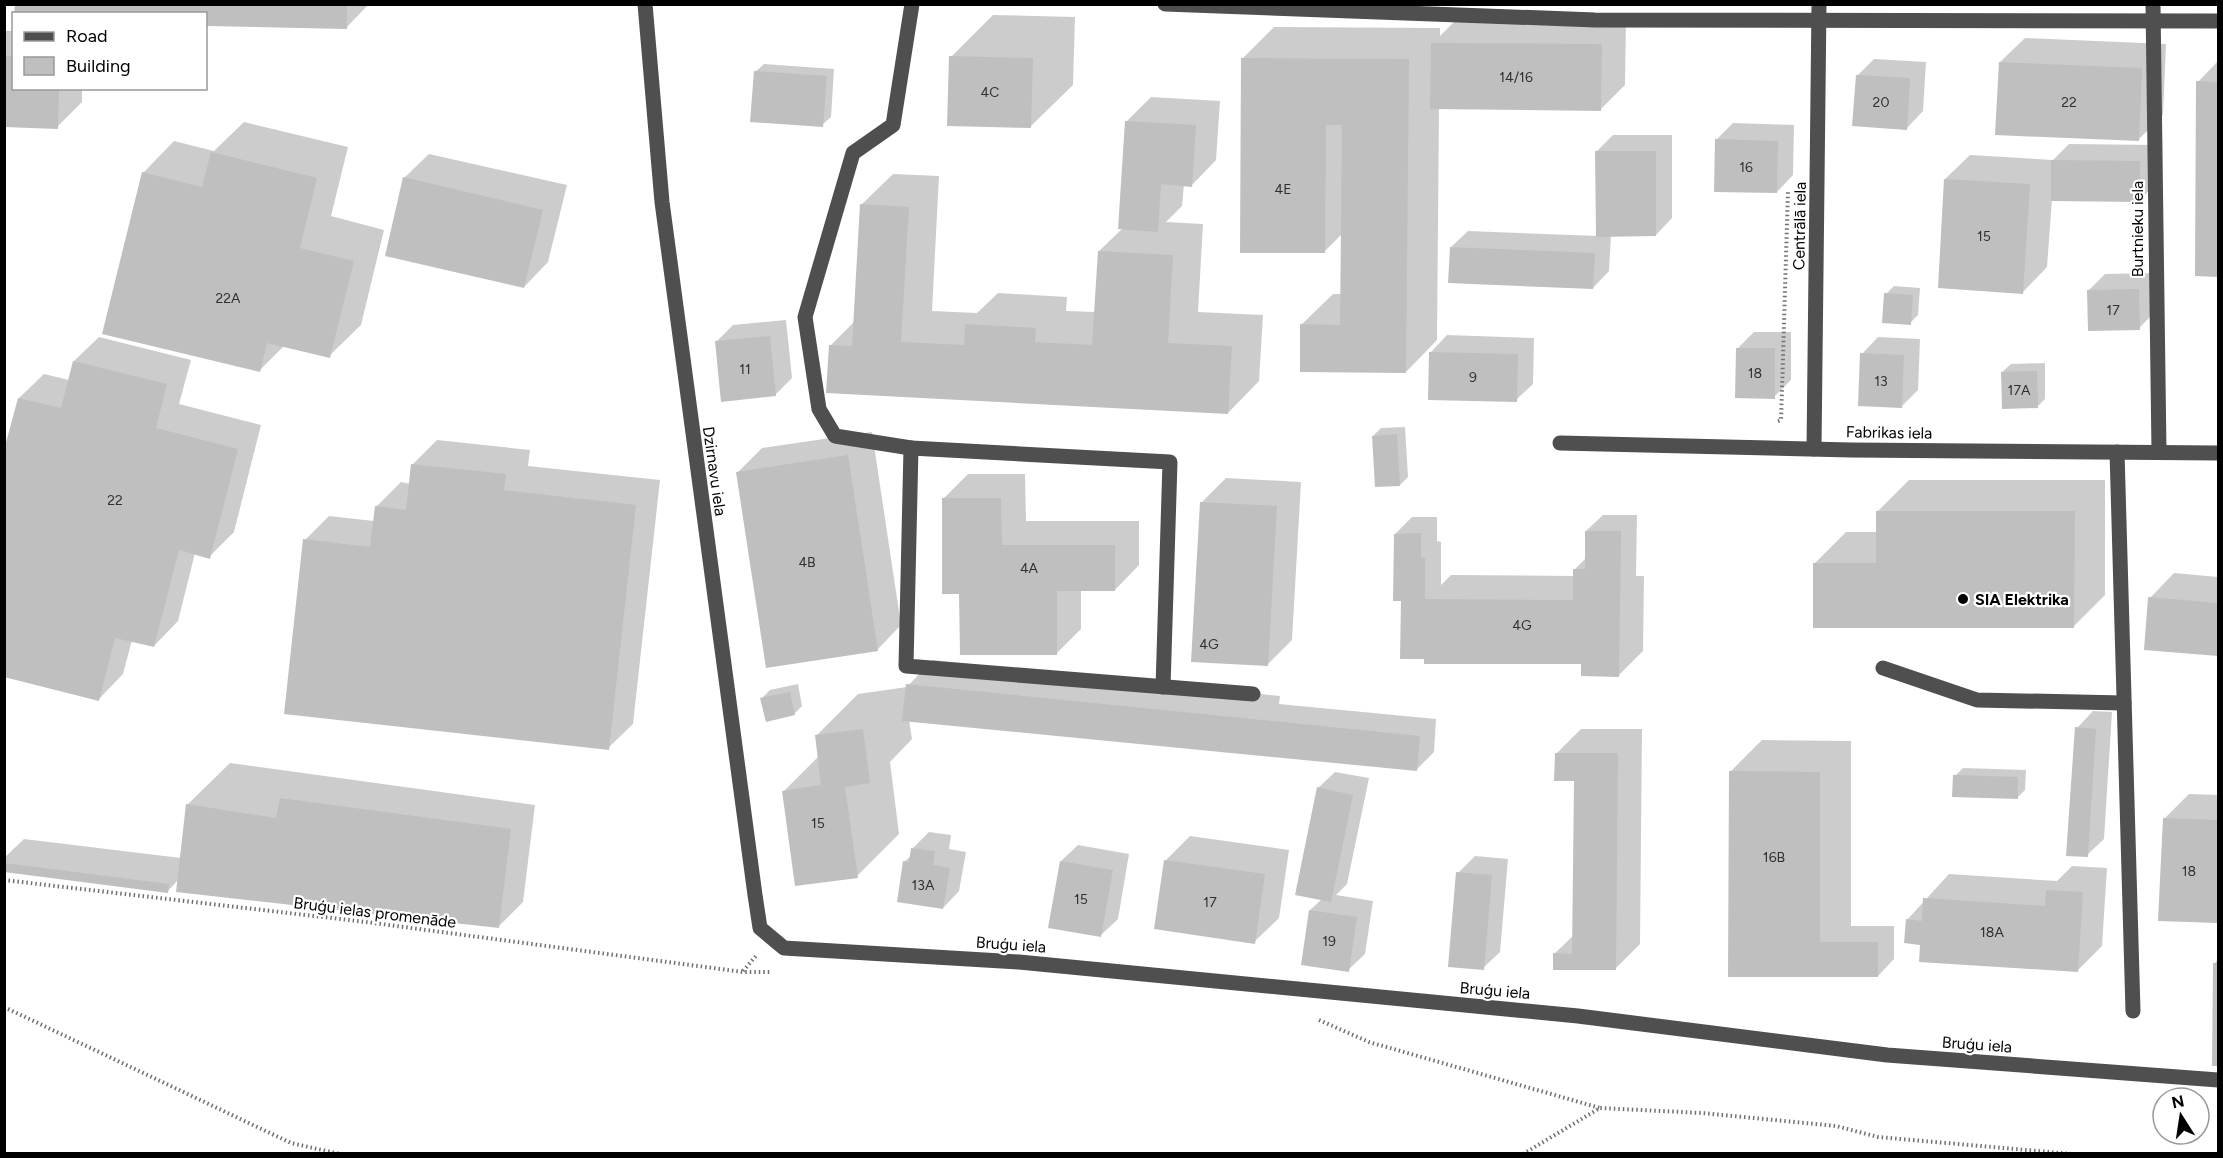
<svg xmlns="http://www.w3.org/2000/svg" width="2223" height="1158" viewBox="0 0 2223 1158" font-family="Figtree,sans-serif">
  <rect width="100%" height="100%" fill="#fff"/>
  <g fill="#0003">
    <polygon points="16,4 369,4 346,28 206,25 206,14"/>
    <polygon points="993,15 1075,17 1073,85 1030,127 951,57"/>
    <polygon points="1457,19 1626,20 1625,85 1601,109 1439,108 1437,340 1406,372 1301,325 1333,294 1342,294 1342,234 1324,252 1243,58 1274,27 1440,28 1440,36"/>
    <polygon points="4,31 14,31 14,88 82,88 82,102 57,127 4,125"/>
    <polygon points="2025,38 2166,44 2163,115 2138,140 2000,62"/>
    <polygon points="1874,59 1926,62 1923,111 1907,128 1857,76"/>
    <polygon points="2218,61 2218,275 2197,274 2198,82"/>
    <polygon points="764,64 834,69 831,117 822,125 755,72"/>
    <polygon points="1151,97 1220,101 1216,160 1192,185 1184,184 1182,206 1166,222 1203,224 1198,312 1263,315 1259,381 1228,413 830,346 855,321 861,205 893,174 939,176 932,311 977,313 998,293 1067,297 1066,311 1096,312 1099,251 1123,228 1127,121"/>
    <polygon points="244,122 348,147 331,216 384,230 361,325 329,356 284,346 259,371 143,173 174,141 214,151"/>
    <polygon points="1733,123 1794,125 1793,175 1777,192 1716,140"/>
    <polygon points="1613,135 1672,135 1672,218 1656,235 1611,235 1609,271 1593,288 1451,247 1468,231 1598,236 1596,152"/>
    <polygon points="2069,144 2156,145 2156,184 2139,200 2052,199 2047,267 2023,292 1945,179 1970,155 2053,160"/>
    <polygon points="429,154 567,185 548,262 524,287 404,178"/>
    <polygon points="2155,273 2156,311 2139,328 2088,291 2105,274"/>
    <polygon points="1894,286 1920,288 1918,315 1910,323 1886,294"/>
    <polygon points="786,320 792,378 775,395 716,342 733,325"/>
    <polygon points="1754,332 1791,332 1791,380 1774,397 1737,349"/>
    <polygon points="1447,335 1534,338 1533,384 1516,400 1431,352"/>
    <polygon points="99,337 191,360 179,404 261,425 234,532 209,557 195,553 178,621 154,646 132,640 123,674 99,699 19,398 44,374 69,380 74,361"/>
    <polygon points="1878,337 1920,339 1918,390 1901,407 1862,354"/>
    <polygon points="2045,363 2045,399 2037,407 2002,372 2011,364"/>
    <polygon points="1405,427 1408,477 1400,485 1373,436 1381,428"/>
    <polygon points="872,432 901,625 877,650 737,473 762,448"/>
    <polygon points="437,440 530,450 528,466 660,480 633,724 608,748 305,540 329,516 374,521 376,507 401,482 411,484 413,464"/>
    <polygon points="968,474 1025,474 1026,521 1139,521 1139,565 1115,590 1081,590 1081,629 1057,653 961,593 943,499"/>
    <polygon points="1226,478 1301,482 1292,640 1268,664 1201,503"/>
    <polygon points="1909,480 2105,480 2105,595 2073,627 1814,564 1846,532 1877,532 1877,512"/>
    <polygon points="1603,515 1637,515 1636,576 1644,576 1643,651 1619,675 1402,599 1395,534 1412,517 1437,517 1437,541 1441,542 1441,585 1451,575 1574,576 1575,569 1586,558 1586,531"/>
    <polygon points="2174,573 2218,577 2218,654 2145,648 2150,598"/>
    <polygon points="932,660 1280,696 1279,704 1436,719 1434,752 1417,769 909,720 912,739 890,762 899,834 857,876 784,791 819,756 816,736 858,694 907,687"/>
    <polygon points="798,684 802,706 794,714 762,698 770,690"/>
    <polygon points="2093,711 2112,712 2104,839 2087,855 2077,728"/>
    <polygon points="1581,729 1642,729 1640,944 1615,969 1554,954 1574,935 1575,780 1556,754"/>
    <polygon points="1762,740 1851,741 1851,926 1894,926 1894,959 1878,976 1820,976 1730,772"/>
    <polygon points="230,763 535,805 523,902 499,926 178,880 167,892 4,871 4,858 24,839 181,858 187,805"/>
    <polygon points="1963,768 2026,770 2025,790 2017,798 1955,776"/>
    <polygon points="1335,772 1369,778 1347,884 1336,895 1373,901 1365,954 1348,970 1310,910 1322,899 1318,788"/>
    <polygon points="2189,794 2218,795 2218,922 2160,919 2164,819"/>
    <polygon points="929,832 951,835 949,849 966,852 959,891 943,908 904,862 912,855 913,848"/>
    <polygon points="1190,836 1289,850 1279,918 1254,942 1166,860"/>
    <polygon points="1078,845 1129,854 1118,919 1101,935 1061,861"/>
    <polygon points="1475,856 1508,859 1500,952 1483,968 1458,873"/>
    <polygon points="2072,866 2107,868 2102,946 2077,971 1922,943 1907,920 1949,874 2057,881"/>
    <polygon points="2218,959 2218,1065 2214,1065 2215,963"/>
  </g>
  <g fill="#bfbfbf">
    <polygon points="15,4 347,4 347,29 206,26 206,14 14,14"/>
    <polygon points="1431,43 1602,44 1601,111 1430,109"/>
    <polygon points="4,56 14,56 14,88 59,88 58,129 4,127"/>
    <polygon points="949,56 1033,58 1031,128 947,126"/>
    <polygon points="1241,58 1409,59 1406,373 1300,372 1300,324 1340,325 1342,125 1326,125 1325,253 1240,253"/>
    <polygon points="1999,62 2142,68 2139,141 1995,135"/>
    <polygon points="754,71 827,76 823,127 750,122"/>
    <polygon points="1856,75 1910,78 1907,130 1852,126"/>
    <polygon points="2196,81 2218,82 2218,277 2195,276"/>
    <polygon points="1125,121 1196,125 1192,187 1161,184 1158,232 1118,229"/>
    <polygon points="1715,139 1778,141 1777,193 1714,192"/>
    <polygon points="1595,151 1656,151 1656,236 1596,237"/>
    <polygon points="211,152 317,178 300,248 354,261 330,358 267,343 260,372 102,334 142,172 202,187"/>
    <polygon points="2051,160 2140,161 2140,202 2051,201"/>
    <polygon points="403,177 543,210 524,288 385,256"/>
    <polygon points="1944,179 2030,184 2023,294 1938,288"/>
    <polygon points="860,204 909,207 901,342 964,345 965,324 1036,328 1035,342 1092,345 1098,251 1173,255 1168,343 1232,346 1228,414 826,393 829,345 852,346"/>
    <polygon points="1450,247 1595,253 1593,289 1448,283"/>
    <polygon points="2139,289 2140,330 2088,331 2087,290"/>
    <polygon points="1884,293 1913,295 1911,325 1882,323"/>
    <polygon points="770,336 776,396 721,402 715,341"/>
    <polygon points="1736,348 1775,348 1775,399 1735,398"/>
    <polygon points="1429,352 1518,354 1517,402 1428,400"/>
    <polygon points="1860,353 1904,355 1902,408 1858,406"/>
    <polygon points="73,361 167,384 156,428 238,449 210,559 179,550 154,647 115,638 99,701 4,677 4,450 18,398 61,408"/>
    <polygon points="2037,371 2038,408 2002,409 2001,372"/>
    <polygon points="1397,434 1400,486 1375,487 1372,436"/>
    <polygon points="848,455 878,651 766,668 736,472"/>
    <polygon points="411,464 506,474 504,490 636,505 609,750 284,714 303,539 370,547 375,506 406,510"/>
    <polygon points="942,498 1001,498 1002,545 1115,545 1115,591 1057,591 1057,655 960,655 959,594 942,594"/>
    <polygon points="1200,502 1277,506 1268,666 1191,662"/>
    <polygon points="1876,511 2075,511 2074,628 1813,628 1813,563 1876,563"/>
    <polygon points="1585,531 1621,531 1619,677 1581,676 1581,664 1424,664 1424,659 1400,659 1401,601 1393,601 1394,534 1421,533 1421,558 1425,558 1425,599 1573,600 1573,569 1585,569"/>
    <polygon points="2148,597 2218,603 2218,656 2144,650"/>
    <polygon points="906,684 1420,736 1417,771 902,721"/>
    <polygon points="790,692 795,715 766,722 760,698"/>
    <polygon points="2075,727 2096,729 2088,857 2066,856"/>
    <polygon points="863,729 870,783 845,787 858,878 795,886 782,791 821,785 815,735"/>
    <polygon points="1555,753 1618,753 1616,970 1553,970 1553,953 1572,954 1574,781 1554,781"/>
    <polygon points="1729,771 1820,772 1820,942 1878,942 1878,977 1728,977"/>
    <polygon points="1953,775 2018,777 2018,799 1952,797"/>
    <polygon points="1317,787 1353,795 1331,902 1295,895"/>
    <polygon points="280,798 511,829 499,928 176,892 186,804 276,818"/>
    <polygon points="2163,818 2218,820 2218,923 2158,921"/>
    <polygon points="911,848 935,851 933,865 950,868 943,909 897,902 903,861 909,862"/>
    <polygon points="1164,860 1265,874 1255,944 1154,929"/>
    <polygon points="1060,861 1113,870 1101,937 1048,928"/>
    <polygon points="4,863 169,884 168,893 4,872"/>
    <polygon points="1456,872 1492,875 1484,970 1448,967"/>
    <polygon points="2046,890 2083,892 2078,972 1919,962 1920,945 1904,943 1906,919 1922,921 1923,898 2045,906"/>
    <polygon points="1309,910 1357,917 1349,972 1301,965"/>
    <polygon points="2213,963 2218,963 2218,1066 2212,1066"/>
  </g>
  <g fill="none" stroke-linecap="round" stroke-linejoin="round">
    <g stroke="#717171" stroke-width="4" stroke-dasharray="1.5 3" stroke-linecap="butt">
      <polyline points="1778,421 1781,420 1782,390 1788,190"/>
      <polyline points="4,880 366,922 743,972 772,972"/>
      <polyline points="743,971 756,956"/>
      <polyline points="4,1007 291,1143 340,1154"/>
      <polyline points="1319,1020 1369,1042 1600,1108"/>
      <polyline points="1523,1154 1600,1108 1702,1113 1836,1126 1878,1137 2072,1154"/>
    </g>
    <g stroke="#4f4f4f" stroke-width="15">
      <polyline points="645,4 662,202 755,895 760,928 784,948 1019,962 1578,1016 1887,1055 2218,1080"/>
      <polyline points="912,4 893,125 853,153 805,317 819,409 835,436 911,448 906,666 1253,694"/>
      <polyline points="1165,4 1595,20 2218,21"/>
      <polyline points="2153,4 2159,452"/>
      <polyline points="1560,443 1851,450 2218,453"/>
      <polyline points="911,448 1170,462 1163,687"/>
      <polyline points="1814,449 1819,4"/>
      <polyline points="2117,452 2133,1011"/>
      <polyline points="1883,668 1977,700 2124,703"/>
    </g>
  </g>
  <circle fill="#000" stroke="#fff" stroke-width="2" cx="1963" cy="599" r="6"/>
  <g text-anchor="middle" stroke-width="4.5" stroke-linejoin="round" paint-order="stroke">
    <g font-size="14" fill="#303030">
      <text x="1516" y="82">14/16</text>
      <text x="990" y="97">4C</text>
      <text x="1881" y="107">20</text>
      <text x="2069" y="107">22</text>
      <text x="1746" y="172">16</text>
      <text x="1283" y="194">4E</text>
      <text x="1984" y="241">15</text>
      <text x="228" y="303">22A</text>
      <text x="2113" y="315">17</text>
      <text x="745" y="374">11</text>
      <text x="1755" y="378">18</text>
      <text x="1473" y="382">9</text>
      <text x="1881" y="386">13</text>
      <text x="2019" y="395">17A</text>
      <text x="115" y="505">22</text>
      <text x="807" y="567">4B</text>
      <text x="1029" y="573">4A</text>
      <text x="1522" y="630">4G</text>
      <text x="1209" y="649">4G</text>
      <text x="818" y="828">15</text>
      <text x="1774" y="862">16B</text>
      <text x="2189" y="876">18</text>
      <text x="923" y="890">13A</text>
      <text x="1081" y="904">15</text>
      <text x="1210" y="907">17</text>
      <text x="1992" y="937">18A</text>
      <text x="1329" y="946">19</text>
    </g>
    <g font-size="16" fill="#000" stroke="#fff">
      <text transform="translate(1799 226) rotate(-89)" y="6">Centrālā iela</text>
      <text transform="translate(2137 229) rotate(-90)" y="6">Burtnieku iela</text>
      <text transform="translate(1889 432) rotate(1)" y="6">Fabrikas iela</text>
      <text transform="translate(715 471) rotate(82)" y="6">Dzirnavu iela</text>
      <text transform="translate(375 912) rotate(7)" y="6">Bruģu ielas promenāde</text>
      <text transform="translate(1011 944) rotate(4)" y="6">Bruģu iela</text>
      <text transform="translate(1495 990) rotate(5)" y="6">Bruģu iela</text>
      <text transform="translate(1977 1044) rotate(4)" y="6">Bruģu iela</text>
    </g>
    <g font-size="16" font-weight="bold" fill="#000" stroke="#fff" text-anchor="start">
      <text x="1975" y="605">SIA Elektrika</text>
    </g>
  </g>
  <rect width="2223" height="1158" fill="none" stroke="#000000" stroke-width="12"/>
  <rect x="12" y="12" width="195" height="78" fill="#ffffff" stroke="#999999" stroke-width="1.5"/>
  <rect x="24" y="32" width="30" height="9" fill="#4f4f4f" stroke="#999999" stroke-width="1.5"/>
  <text x="66" y="42" font-size="18" fill="#000000">Road</text>
  <rect x="24" y="57" width="30" height="18" fill="#bfbfbf" stroke="#999999" stroke-width="1.5"/>
  <text x="66" y="72" font-size="18" fill="#000000">Building</text>
  <g transform="translate(2181 1116) rotate(348)"><circle r="28" fill="#ffffff" stroke="#999999" stroke-width="1.5"/>
  <path d="M0-4.5L10 22L0 15L-10 22Z" fill="#000000"/>
  <text y="-9" font-size="16" font-weight="bold" text-anchor="middle" fill="#000000">N</text>
  </g>
</svg>
